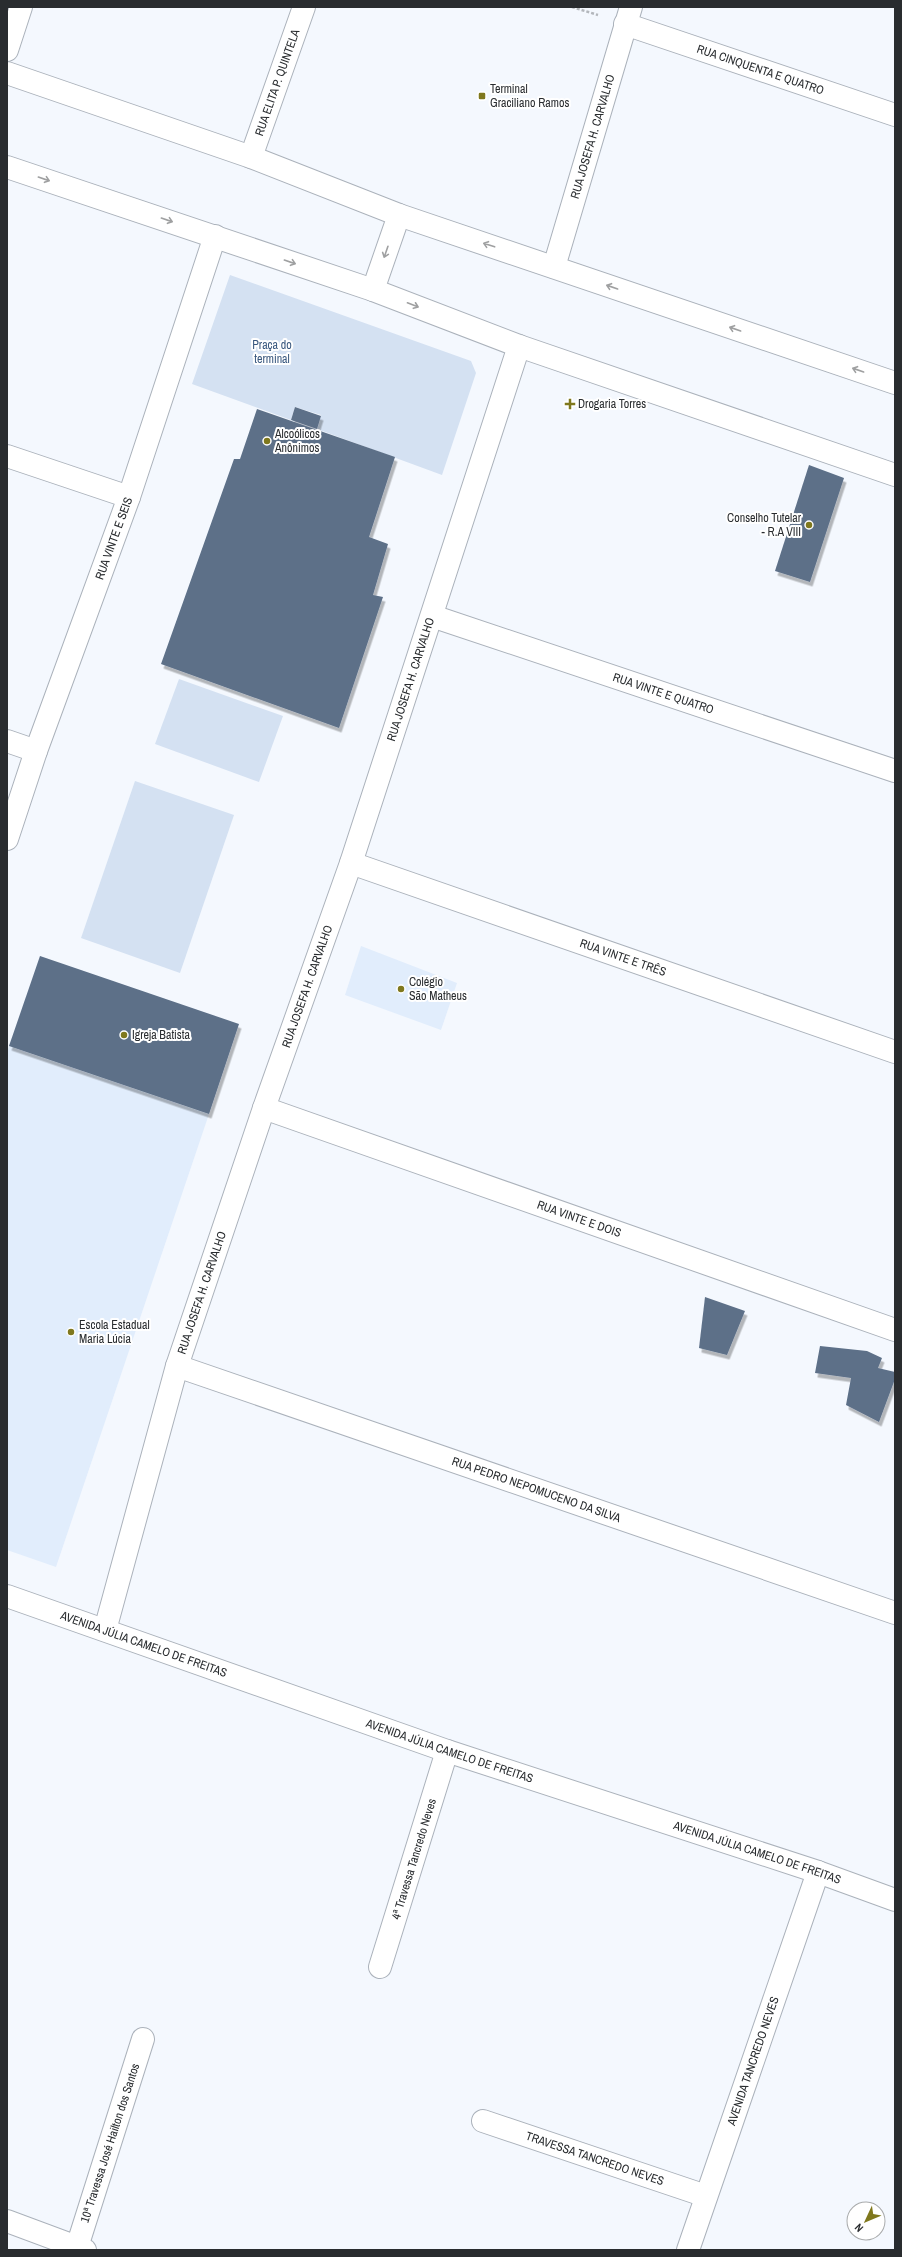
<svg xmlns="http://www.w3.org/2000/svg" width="902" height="2257" viewBox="0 0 902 2257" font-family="'Archivo Narrow',sans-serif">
  <defs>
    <filter id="shadow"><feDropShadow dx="2.5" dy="4.5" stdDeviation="0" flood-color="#0004"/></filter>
  </defs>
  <rect width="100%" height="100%" fill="#f4f8fe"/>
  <g fill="#e1edfc">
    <polygon points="361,946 457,983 441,1030 345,995"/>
    <polygon points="9,1046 209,1114 56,1567 7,1550 7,1052"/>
  </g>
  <g fill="#d4e1f2">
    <polygon points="230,275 471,361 476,373 442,475 317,429 321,415 295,407 291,420 192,384"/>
    <polygon points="179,679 283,716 259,782 155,744"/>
    <polygon points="135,781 234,815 180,973 81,938"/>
  </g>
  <g fill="#5d7088" filter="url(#shadow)">
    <polygon points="295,407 321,416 317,429 291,420"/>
    <polygon points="257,409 395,457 369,537 388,544 373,595 383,597 339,728 161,664 234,459 240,459"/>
    <polygon points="809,465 844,478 810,582 775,571"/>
    <polygon points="40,956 239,1024 209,1114 9,1046"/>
    <polygon points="705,1297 745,1311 727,1355 699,1348"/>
    <polygon points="820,1346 867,1351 882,1358 878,1368 895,1372 895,1379 879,1422 846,1405 851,1378 815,1373"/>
  </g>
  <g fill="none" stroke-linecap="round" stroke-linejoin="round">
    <g stroke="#abb2bb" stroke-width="24">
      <g id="minor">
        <path id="s1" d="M625,24L895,115"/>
        <polyline points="7,50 21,7"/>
        <path id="s2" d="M251,157L304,7"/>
        <path id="s3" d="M554,267L631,7"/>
        <polyline points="7,456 129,497"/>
        <path id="s4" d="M432,616L895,771"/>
        <polyline points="7,741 36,751"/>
        <path id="s5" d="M7,839L36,751L129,497L215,236"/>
        <path id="s6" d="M351,863L895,1052"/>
        <path id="s7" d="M264,1108L895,1330"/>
        <path id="s8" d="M177,1366L895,1613"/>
        <path id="s9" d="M105,1630L177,1366L264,1108L351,863L519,346"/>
        <polyline points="380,1967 447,1751"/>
        <path id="s10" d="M483,2121L706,2196"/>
        <polyline points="7,2221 85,2250"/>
        <polyline points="77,2247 143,2039"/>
        <path id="s11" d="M688,2250L818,1872"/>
      </g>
    </g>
    <g stroke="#abb2bb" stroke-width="24">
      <g id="tertiary">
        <polyline points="7,73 251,157 399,215 895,383"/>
        <polyline points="7,167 373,290 519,346 895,475"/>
        <polyline points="373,290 399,215"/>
        <path id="s12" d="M7,1596L447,1751L818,1872L895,1900"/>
      </g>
    </g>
    <polyline stroke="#b3b7bc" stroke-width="2.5" stroke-dasharray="3 2" stroke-linecap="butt" points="572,7 598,15"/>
    <use href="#minor" stroke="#fff" stroke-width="22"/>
    <use href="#tertiary" stroke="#fff" stroke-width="22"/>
  </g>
  <defs><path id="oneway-shaft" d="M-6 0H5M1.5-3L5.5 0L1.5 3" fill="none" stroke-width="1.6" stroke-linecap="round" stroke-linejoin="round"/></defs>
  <g stroke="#9fa0a1">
    <use href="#oneway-shaft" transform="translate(44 179) rotate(19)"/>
    <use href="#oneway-shaft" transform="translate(167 220) rotate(19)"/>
    <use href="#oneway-shaft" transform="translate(489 245) rotate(-162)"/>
    <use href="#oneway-shaft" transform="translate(386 252) rotate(109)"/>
    <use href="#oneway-shaft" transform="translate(290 262) rotate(19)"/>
    <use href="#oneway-shaft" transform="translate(612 287) rotate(-161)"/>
    <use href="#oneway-shaft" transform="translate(413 305) rotate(21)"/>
    <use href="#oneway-shaft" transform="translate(735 329) rotate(-161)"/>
    <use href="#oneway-shaft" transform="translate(858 370) rotate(-161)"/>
  </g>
  <g fill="#7f781d" stroke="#fff" stroke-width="1.5">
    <rect x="478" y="92" width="8" height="8" rx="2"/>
    <path d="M568 398h4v4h4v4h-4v4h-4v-4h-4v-4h4z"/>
    <circle cx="267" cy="441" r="4"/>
    <circle cx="809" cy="525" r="4"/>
    <circle cx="401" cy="989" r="4"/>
    <circle cx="124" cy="1035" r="4"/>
    <circle cx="71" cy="1332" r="4"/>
  </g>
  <g text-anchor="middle" stroke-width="4" stroke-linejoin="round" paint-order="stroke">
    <g font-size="12" fill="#292c2f" stroke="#fff">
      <text dy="4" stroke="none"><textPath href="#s1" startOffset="143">RUA CINQUENTA E QUATRO</textPath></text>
      <text dy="4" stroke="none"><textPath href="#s2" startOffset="79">RUA ELITA P. QUINTELA</textPath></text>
      <text dy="4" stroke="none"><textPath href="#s3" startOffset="136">RUA JOSEFA H. CARVALHO</textPath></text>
      <text dy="4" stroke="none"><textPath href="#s5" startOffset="319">RUA VINTE E SEIS</textPath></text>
      <text dy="4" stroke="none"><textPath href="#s9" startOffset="999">RUA JOSEFA H. CARVALHO</textPath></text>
      <text dy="4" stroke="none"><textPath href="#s4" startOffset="244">RUA VINTE E QUATRO</textPath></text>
      <text dy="4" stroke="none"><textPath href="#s6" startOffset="288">RUA VINTE E TRÊS</textPath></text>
      <text dy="4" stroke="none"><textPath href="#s9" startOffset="675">RUA JOSEFA H. CARVALHO</textPath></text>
      <text dy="4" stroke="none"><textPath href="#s7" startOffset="334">RUA VINTE E DOIS</textPath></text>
      <text dy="4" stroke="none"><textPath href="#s9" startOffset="351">RUA JOSEFA H. CARVALHO</textPath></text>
      <text dy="4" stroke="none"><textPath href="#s8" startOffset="380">RUA PEDRO NEPOMUCENO DA SILVA</textPath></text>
      <text dy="4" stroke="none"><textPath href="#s12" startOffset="145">AVENIDA JÚLIA CAMELO DE FREITAS</textPath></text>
      <text dy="4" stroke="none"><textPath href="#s12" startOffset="469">AVENIDA JÚLIA CAMELO DE FREITAS</textPath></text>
      <text dy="4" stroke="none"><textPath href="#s12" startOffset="793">AVENIDA JÚLIA CAMELO DE FREITAS</textPath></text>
      <text transform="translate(414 1859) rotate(-73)" y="4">4ª Travessa Tancredo Neves</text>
      <text dy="4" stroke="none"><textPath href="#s11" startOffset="200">AVENIDA TANCREDO NEVES</textPath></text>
      <text transform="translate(110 2143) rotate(-72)" y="4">10ª Travessa José Hailton dos Santos</text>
      <text dy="4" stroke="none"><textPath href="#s10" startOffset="118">TRAVESSA TANCREDO NEVES</textPath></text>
    </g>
    <g font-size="12" fill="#292c2f" stroke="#fff" text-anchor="start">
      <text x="490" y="93">Terminal<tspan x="490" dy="14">Graciliano Ramos</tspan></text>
      <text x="578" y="408">Drogaria Torres</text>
      <text x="275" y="438">Alcoólicos<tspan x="275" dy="14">Anônimos</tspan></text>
      <text x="801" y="522" text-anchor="end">Conselho Tutelar<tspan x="801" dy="14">- R.A VIII</tspan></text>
      <text x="409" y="986">Colégio<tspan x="409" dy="14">São Matheus</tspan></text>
      <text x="132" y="1039">Igreja Batista</text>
      <text x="79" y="1329">Escola Estadual<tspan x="79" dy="14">Maria Lúcia</tspan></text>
    </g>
    <g font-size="12" fill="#38577e" stroke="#fff">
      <text x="272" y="349">Praça do<tspan x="272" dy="14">terminal</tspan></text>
    </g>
  </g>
  <rect width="902" height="2257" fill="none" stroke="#292c2f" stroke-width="16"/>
  <g transform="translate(866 2221) rotate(226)"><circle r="19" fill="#ffffff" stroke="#a9abac"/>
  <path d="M0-3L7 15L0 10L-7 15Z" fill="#7f781d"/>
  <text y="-6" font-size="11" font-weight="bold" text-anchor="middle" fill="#292c2f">N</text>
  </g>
</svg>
